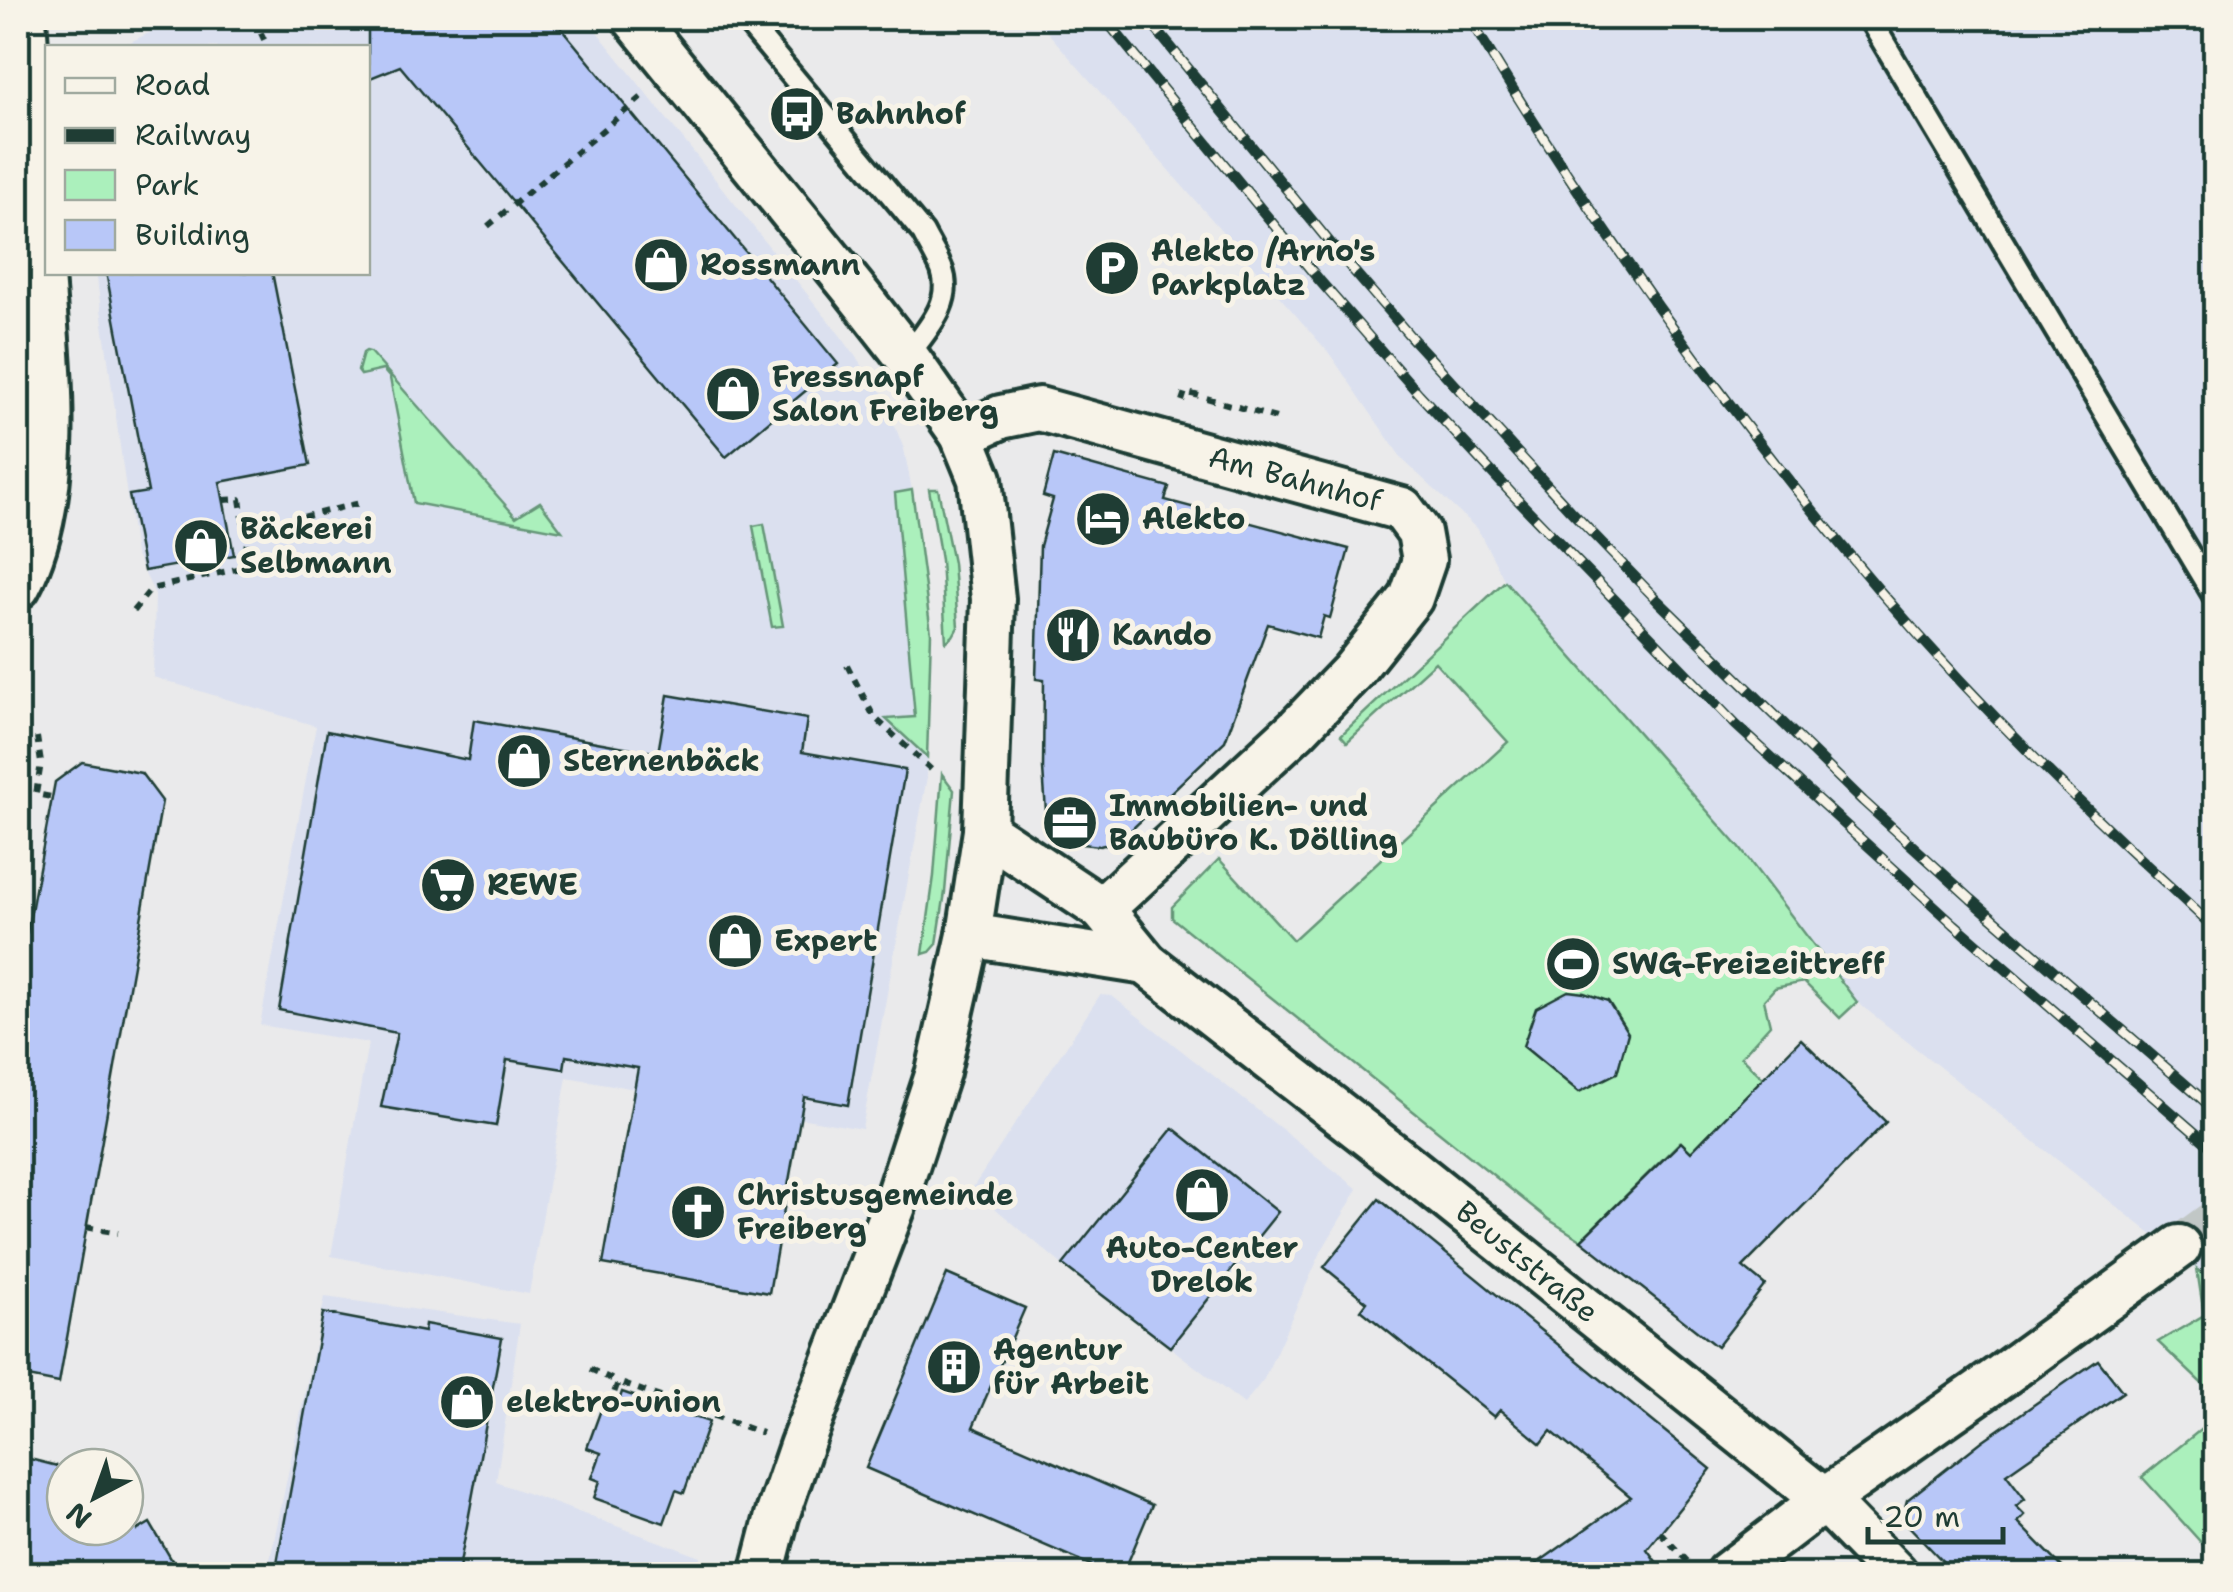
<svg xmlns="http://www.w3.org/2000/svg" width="2233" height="1592" viewBox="0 0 2233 1592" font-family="'Shantell Sans',sans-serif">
  <rect width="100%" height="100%" fill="#eaeaeb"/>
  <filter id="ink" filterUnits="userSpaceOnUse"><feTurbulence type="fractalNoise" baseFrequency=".01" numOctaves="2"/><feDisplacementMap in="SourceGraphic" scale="20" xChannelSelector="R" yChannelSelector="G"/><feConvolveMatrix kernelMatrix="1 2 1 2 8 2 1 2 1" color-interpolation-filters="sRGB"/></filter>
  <g filter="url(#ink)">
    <g fill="#dbe0ef">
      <polygon points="180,18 586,18 840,335 882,393 904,449 912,490 931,633 927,777 862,1129 567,1077 529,1294 331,1256 368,1043 260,1025 316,726 153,677 155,594 135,554 96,273 368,272 368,48 120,47"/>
      <polygon points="1035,18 2215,18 2215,1284 1857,1002 1739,847 1505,581 1478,530 1403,460 1329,353"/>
      <polygon points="1100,995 1112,996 1358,1189 1322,1250 1264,1379 1244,1404 1059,1262 972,1189"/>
      <polygon points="325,1297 520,1324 496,1482 701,1557 698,1574 267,1574"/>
    </g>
    <g fill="#abf0bc" stroke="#659678" stroke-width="2.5">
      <polygon points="366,351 370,352 516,517 540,502 562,531 414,503 390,378 383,370 361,375 358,371 363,353"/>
      <polygon points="929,489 938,489 953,563 958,627 953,636 946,642 941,560"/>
      <polygon points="912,490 931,633 927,757 886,719 915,717 895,493"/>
      <polygon points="764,524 783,626 772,627 753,526"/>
      <polygon points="1505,581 1739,847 1857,1002 1840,1018 1804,982 1775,988 1764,1000 1770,1025 1741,1057 1763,1078 1691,1152 1680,1142 1581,1240 1548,1219 1172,918 1172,907 1219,859 1293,940 1508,742 1435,662 1347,742 1341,735"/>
      <polygon points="942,774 954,790 945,892 937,944 930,952 923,954 934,876"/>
      <polygon points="2197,1269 2215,1284 2215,1396 2158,1342 2204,1315"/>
      <polygon points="2215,1418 2215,1558 2142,1477"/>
    </g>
    <g fill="#b8c7f8" stroke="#1f3d34" stroke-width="2.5">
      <polygon points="368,18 553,18 838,364 726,457 400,66 368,79"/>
      <polygon points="106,272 272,272 310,465 220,482 234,555 144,571 129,495 148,492"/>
      <polygon points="1054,455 1169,487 1165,500 1349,549 1330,618 1324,616 1318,638 1268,624 1225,741 1129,832 1112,843 1100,846 1082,844 1063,834 1052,824 1046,812 1043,769 1044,680 1036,679 1040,546 1053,499 1043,496"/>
      <polygon points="668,695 807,719 802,752 905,770 848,1105 804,1097 769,1293 603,1264 638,1068 566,1056 564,1069 507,1060 496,1126 381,1107 397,1033 279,1010 327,731 468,760 474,720 658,753"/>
      <polygon points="82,762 141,773 162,801 59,1383 18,1375 18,931 27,933 55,782"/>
      <polygon points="1568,991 1584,993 1608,1001 1628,1033 1617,1073 1579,1092 1523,1046 1536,1008"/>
      <polygon points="1801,1039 1886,1122 1743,1267 1765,1285 1717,1347 1581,1240 1681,1142 1691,1152"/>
      <polygon points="1173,1128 1278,1212 1170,1347 1063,1265"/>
      <polygon points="1379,1199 1711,1469 1647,1549 1665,1574 1522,1574 1631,1497 1551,1431 1541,1444 1500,1410 1494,1417 1361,1310 1367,1302 1324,1267"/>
      <polygon points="947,1274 1025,1308 973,1427 1152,1505 1123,1574 1111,1574 866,1468"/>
      <polygon points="323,1313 424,1332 425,1324 502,1338 458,1574 275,1574"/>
      <polygon points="2098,1360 2123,1392 2006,1474 2025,1499 2016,1506 2025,1515 2018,1522 2069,1574 1955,1574 1902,1519 1907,1500 1982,1441"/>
      <polygon points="622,1392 709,1422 684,1493 676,1490 664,1523 594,1498 600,1481 592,1478 601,1453 587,1448 603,1404 616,1410"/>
      <polygon points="18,1456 65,1468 65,1527 125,1527 125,1508 138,1530 150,1523 180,1574 18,1574"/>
    </g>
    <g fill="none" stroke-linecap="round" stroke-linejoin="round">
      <polyline stroke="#c1c7c6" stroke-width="42" stroke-dasharray="42 21" stroke-linecap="butt" points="2179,1247 2216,1220"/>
      <g stroke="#1f3d34" stroke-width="28">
        <g id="lane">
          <path d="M744,18L923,233C929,245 937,257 942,270C954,304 925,331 907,357"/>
          <polyline points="1869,18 2216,599"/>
        </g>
      </g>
      <g stroke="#1f3d34" stroke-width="50">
        <g id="street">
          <polyline points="634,18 853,288 907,357 962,435 980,479 993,599 985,831 969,935 938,1072 894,1206 801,1446 777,1516 762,1574"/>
          <polyline points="962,435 1001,417 1039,409 1402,509 1419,532 1424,560 1411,598 1352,672 1297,729 1102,909"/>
          <path d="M18,587C67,495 48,363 41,262C35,181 30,99 24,18"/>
          <polyline points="985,831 1102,909 1146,963 1411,1169 1824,1500 1896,1574"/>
          <polyline points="969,935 1146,963"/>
          <polyline points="1727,1574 1824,1500 2000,1377 2179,1247"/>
        </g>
      </g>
      <g stroke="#1f3d34" stroke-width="6" stroke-dasharray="8 8" stroke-linecap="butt">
        <polyline points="201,18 205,24 217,18"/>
        <polyline points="254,18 268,48"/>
        <polyline points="488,226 642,97"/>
        <polyline points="1182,401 1185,392 1283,420"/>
        <polyline points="224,500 240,499 245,531"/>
        <polyline points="133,611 151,589 249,566 245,531 364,502"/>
        <polyline points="847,665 874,717 935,773"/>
        <polyline points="37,737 41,763 36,794 51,797"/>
        <polyline points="86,1227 118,1233"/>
        <polyline points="590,1369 618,1382"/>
        <polyline points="609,1407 618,1382 762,1433"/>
        <polyline points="1660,1532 1688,1562"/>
      </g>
      <use href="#lane" stroke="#f7f3e8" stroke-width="20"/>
      <use href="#street" stroke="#f7f3e8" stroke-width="42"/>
      <g stroke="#1f3d34" stroke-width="11">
        <g id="rail">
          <polyline points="1104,18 1320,281 1419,394 1513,495 1736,725 1954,924 2216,1151"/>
          <polyline points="1147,18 1340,255 1410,336 1570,510 1658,601 1863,801 1971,899 2216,1111"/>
          <path d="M1469,18C1590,219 1726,411 1879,590C1950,672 2026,752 2105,826C2141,861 2179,894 2216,930"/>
        </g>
      </g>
      <use href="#rail" stroke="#f7f3e8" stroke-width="8" stroke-dasharray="22" stroke-linecap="butt"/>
    </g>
  </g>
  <defs>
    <g id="bus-disc" transform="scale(2.875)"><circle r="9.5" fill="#1f3d34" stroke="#f7f3e8"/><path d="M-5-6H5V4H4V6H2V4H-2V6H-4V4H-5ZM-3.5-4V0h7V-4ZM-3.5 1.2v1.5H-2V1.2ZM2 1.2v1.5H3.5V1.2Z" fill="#fff"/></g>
    <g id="shop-disc" transform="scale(2.875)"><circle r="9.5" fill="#1f3d34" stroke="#f7f3e8"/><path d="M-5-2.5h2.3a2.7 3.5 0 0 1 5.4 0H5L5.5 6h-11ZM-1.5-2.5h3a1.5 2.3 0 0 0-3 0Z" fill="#fff"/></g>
    <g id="parking-disc" transform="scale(2.875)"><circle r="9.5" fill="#1f3d34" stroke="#f7f3e8"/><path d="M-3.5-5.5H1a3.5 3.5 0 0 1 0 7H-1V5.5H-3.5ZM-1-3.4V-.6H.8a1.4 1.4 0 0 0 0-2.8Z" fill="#fff"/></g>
    <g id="hotel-disc" transform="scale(2.875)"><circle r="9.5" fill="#1f3d34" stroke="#f7f3e8"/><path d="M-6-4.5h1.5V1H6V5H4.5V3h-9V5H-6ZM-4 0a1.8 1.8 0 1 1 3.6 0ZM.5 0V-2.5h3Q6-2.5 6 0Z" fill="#fff"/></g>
    <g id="restaurant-disc" transform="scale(2.875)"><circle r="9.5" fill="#1f3d34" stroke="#f7f3e8"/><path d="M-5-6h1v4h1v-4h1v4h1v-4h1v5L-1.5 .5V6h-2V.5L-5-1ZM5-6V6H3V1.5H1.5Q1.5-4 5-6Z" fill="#fff"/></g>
    <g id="office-disc" transform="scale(2.875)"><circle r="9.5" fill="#1f3d34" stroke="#f7f3e8"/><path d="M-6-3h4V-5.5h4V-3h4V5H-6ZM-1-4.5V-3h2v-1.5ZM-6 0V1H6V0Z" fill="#fff"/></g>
    <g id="supermarket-disc" transform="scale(2.875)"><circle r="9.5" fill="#1f3d34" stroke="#f7f3e8"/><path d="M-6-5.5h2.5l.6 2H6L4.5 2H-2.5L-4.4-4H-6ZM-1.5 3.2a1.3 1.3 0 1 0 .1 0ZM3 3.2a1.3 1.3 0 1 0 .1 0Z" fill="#fff"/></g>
    <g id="stadium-disc" transform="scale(2.875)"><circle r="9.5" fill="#1f3d34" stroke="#f7f3e8"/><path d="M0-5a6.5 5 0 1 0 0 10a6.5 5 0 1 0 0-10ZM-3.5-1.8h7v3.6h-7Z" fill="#fff"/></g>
    <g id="church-disc" transform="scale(2.875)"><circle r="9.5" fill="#1f3d34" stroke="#f7f3e8"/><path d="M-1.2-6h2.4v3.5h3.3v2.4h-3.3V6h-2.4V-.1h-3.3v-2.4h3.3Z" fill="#fff"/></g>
    <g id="building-disc" transform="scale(2.875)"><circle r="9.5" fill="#1f3d34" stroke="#f7f3e8"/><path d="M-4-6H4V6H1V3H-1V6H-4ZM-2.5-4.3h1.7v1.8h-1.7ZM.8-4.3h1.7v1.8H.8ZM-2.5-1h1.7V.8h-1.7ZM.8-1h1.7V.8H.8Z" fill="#fff"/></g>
  </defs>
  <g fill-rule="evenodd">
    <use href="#bus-disc" x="797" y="114"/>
    <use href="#shop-disc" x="661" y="265"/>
    <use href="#parking-disc" x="1112" y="268"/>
    <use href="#shop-disc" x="733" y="394"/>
    <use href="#hotel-disc" x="1103" y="519"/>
    <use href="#shop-disc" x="201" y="546"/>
    <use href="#restaurant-disc" x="1073" y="635"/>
    <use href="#shop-disc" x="524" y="761"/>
    <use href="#office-disc" x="1070" y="823"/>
    <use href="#supermarket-disc" x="448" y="885"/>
    <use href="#shop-disc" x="735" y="941"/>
    <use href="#stadium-disc" x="1573" y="964"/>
    <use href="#shop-disc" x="1202" y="1195"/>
    <use href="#church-disc" x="698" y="1212"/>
    <use href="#building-disc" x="954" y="1367"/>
    <use href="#shop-disc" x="467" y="1402"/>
  </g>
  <g text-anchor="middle" stroke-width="10" stroke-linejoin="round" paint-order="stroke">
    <g font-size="30" font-weight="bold" fill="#1f3d34" stroke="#f7f3e8" text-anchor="start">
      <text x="836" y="124">Bahnhof</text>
      <text x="1151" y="261">Alekto /Arno's<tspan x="1151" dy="34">Parkplatz</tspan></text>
      <text x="700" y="275">Rossmann</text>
      <text x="772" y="387">Fressnapf<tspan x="772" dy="34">Salon Freiberg</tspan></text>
      <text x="1142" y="529">Alekto</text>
      <text x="240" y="539">Bäckerei<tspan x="240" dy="34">Selbmann</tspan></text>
      <text x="1112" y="645">Kando</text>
      <text x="563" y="771">Sternenbäck</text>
      <text x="1109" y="816">Immobilien- und<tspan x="1109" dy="34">Baubüro K. Dölling</tspan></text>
      <text x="487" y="895">REWE</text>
      <text x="774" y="951">Expert</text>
      <text x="1612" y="974">SWG-Freizeittreff</text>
      <text x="737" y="1205">Christusgemeinde<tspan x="737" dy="34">Freiberg</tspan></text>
      <text x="1202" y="1258" text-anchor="middle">Auto-Center<tspan x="1202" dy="34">Drelok</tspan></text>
      <text x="993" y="1360">Agentur<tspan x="993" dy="34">für Arbeit</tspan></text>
      <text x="506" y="1412">elektro-union</text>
    </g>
    <g font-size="30" fill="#1f3d34" stroke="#f7f3e8">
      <text transform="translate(1295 479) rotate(15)" y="10">Am Bahnhof</text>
      <text transform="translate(1527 1262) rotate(39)" y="10">Beuststraße</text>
    </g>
  </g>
  <rect width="2233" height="1592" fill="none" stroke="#f7f3e8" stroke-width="60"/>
  <rect x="30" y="30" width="2173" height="1532" fill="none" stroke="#1f3d34" stroke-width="4" filter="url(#ink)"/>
  <rect x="45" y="45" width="325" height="230" fill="#f7f3e8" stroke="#a1aaa0" stroke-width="2.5"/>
  <rect x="65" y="78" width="50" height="15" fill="#f7f3e8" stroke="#a1aaa0" stroke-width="2.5"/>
  <text x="135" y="95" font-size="30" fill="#1f3d34">Road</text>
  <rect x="65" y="128" width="50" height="15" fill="#1f3d34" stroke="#a1aaa0" stroke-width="2.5"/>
  <text x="135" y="145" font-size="30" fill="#1f3d34">Railway</text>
  <rect x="65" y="170" width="50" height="30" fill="#abf0bc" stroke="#a1aaa0" stroke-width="2.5"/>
  <text x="135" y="195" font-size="30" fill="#1f3d34">Park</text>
  <rect x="65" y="220" width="50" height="30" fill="#b8c7f8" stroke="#a1aaa0" stroke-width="2.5"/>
  <text x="135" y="245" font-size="30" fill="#1f3d34">Building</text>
  <g transform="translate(95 1497) rotate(221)"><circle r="48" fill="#f7f3e8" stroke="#a1aaa0" stroke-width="2.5"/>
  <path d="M0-8L18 38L0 25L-18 38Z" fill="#1f3d34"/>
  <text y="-15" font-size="28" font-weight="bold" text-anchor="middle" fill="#1f3d34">N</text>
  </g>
  <path d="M1868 1527v15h135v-15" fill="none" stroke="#1f3d34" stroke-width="5"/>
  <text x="1883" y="1527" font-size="30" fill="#1f3d34" stroke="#f7f3e8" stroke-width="8" paint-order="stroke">20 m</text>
</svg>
